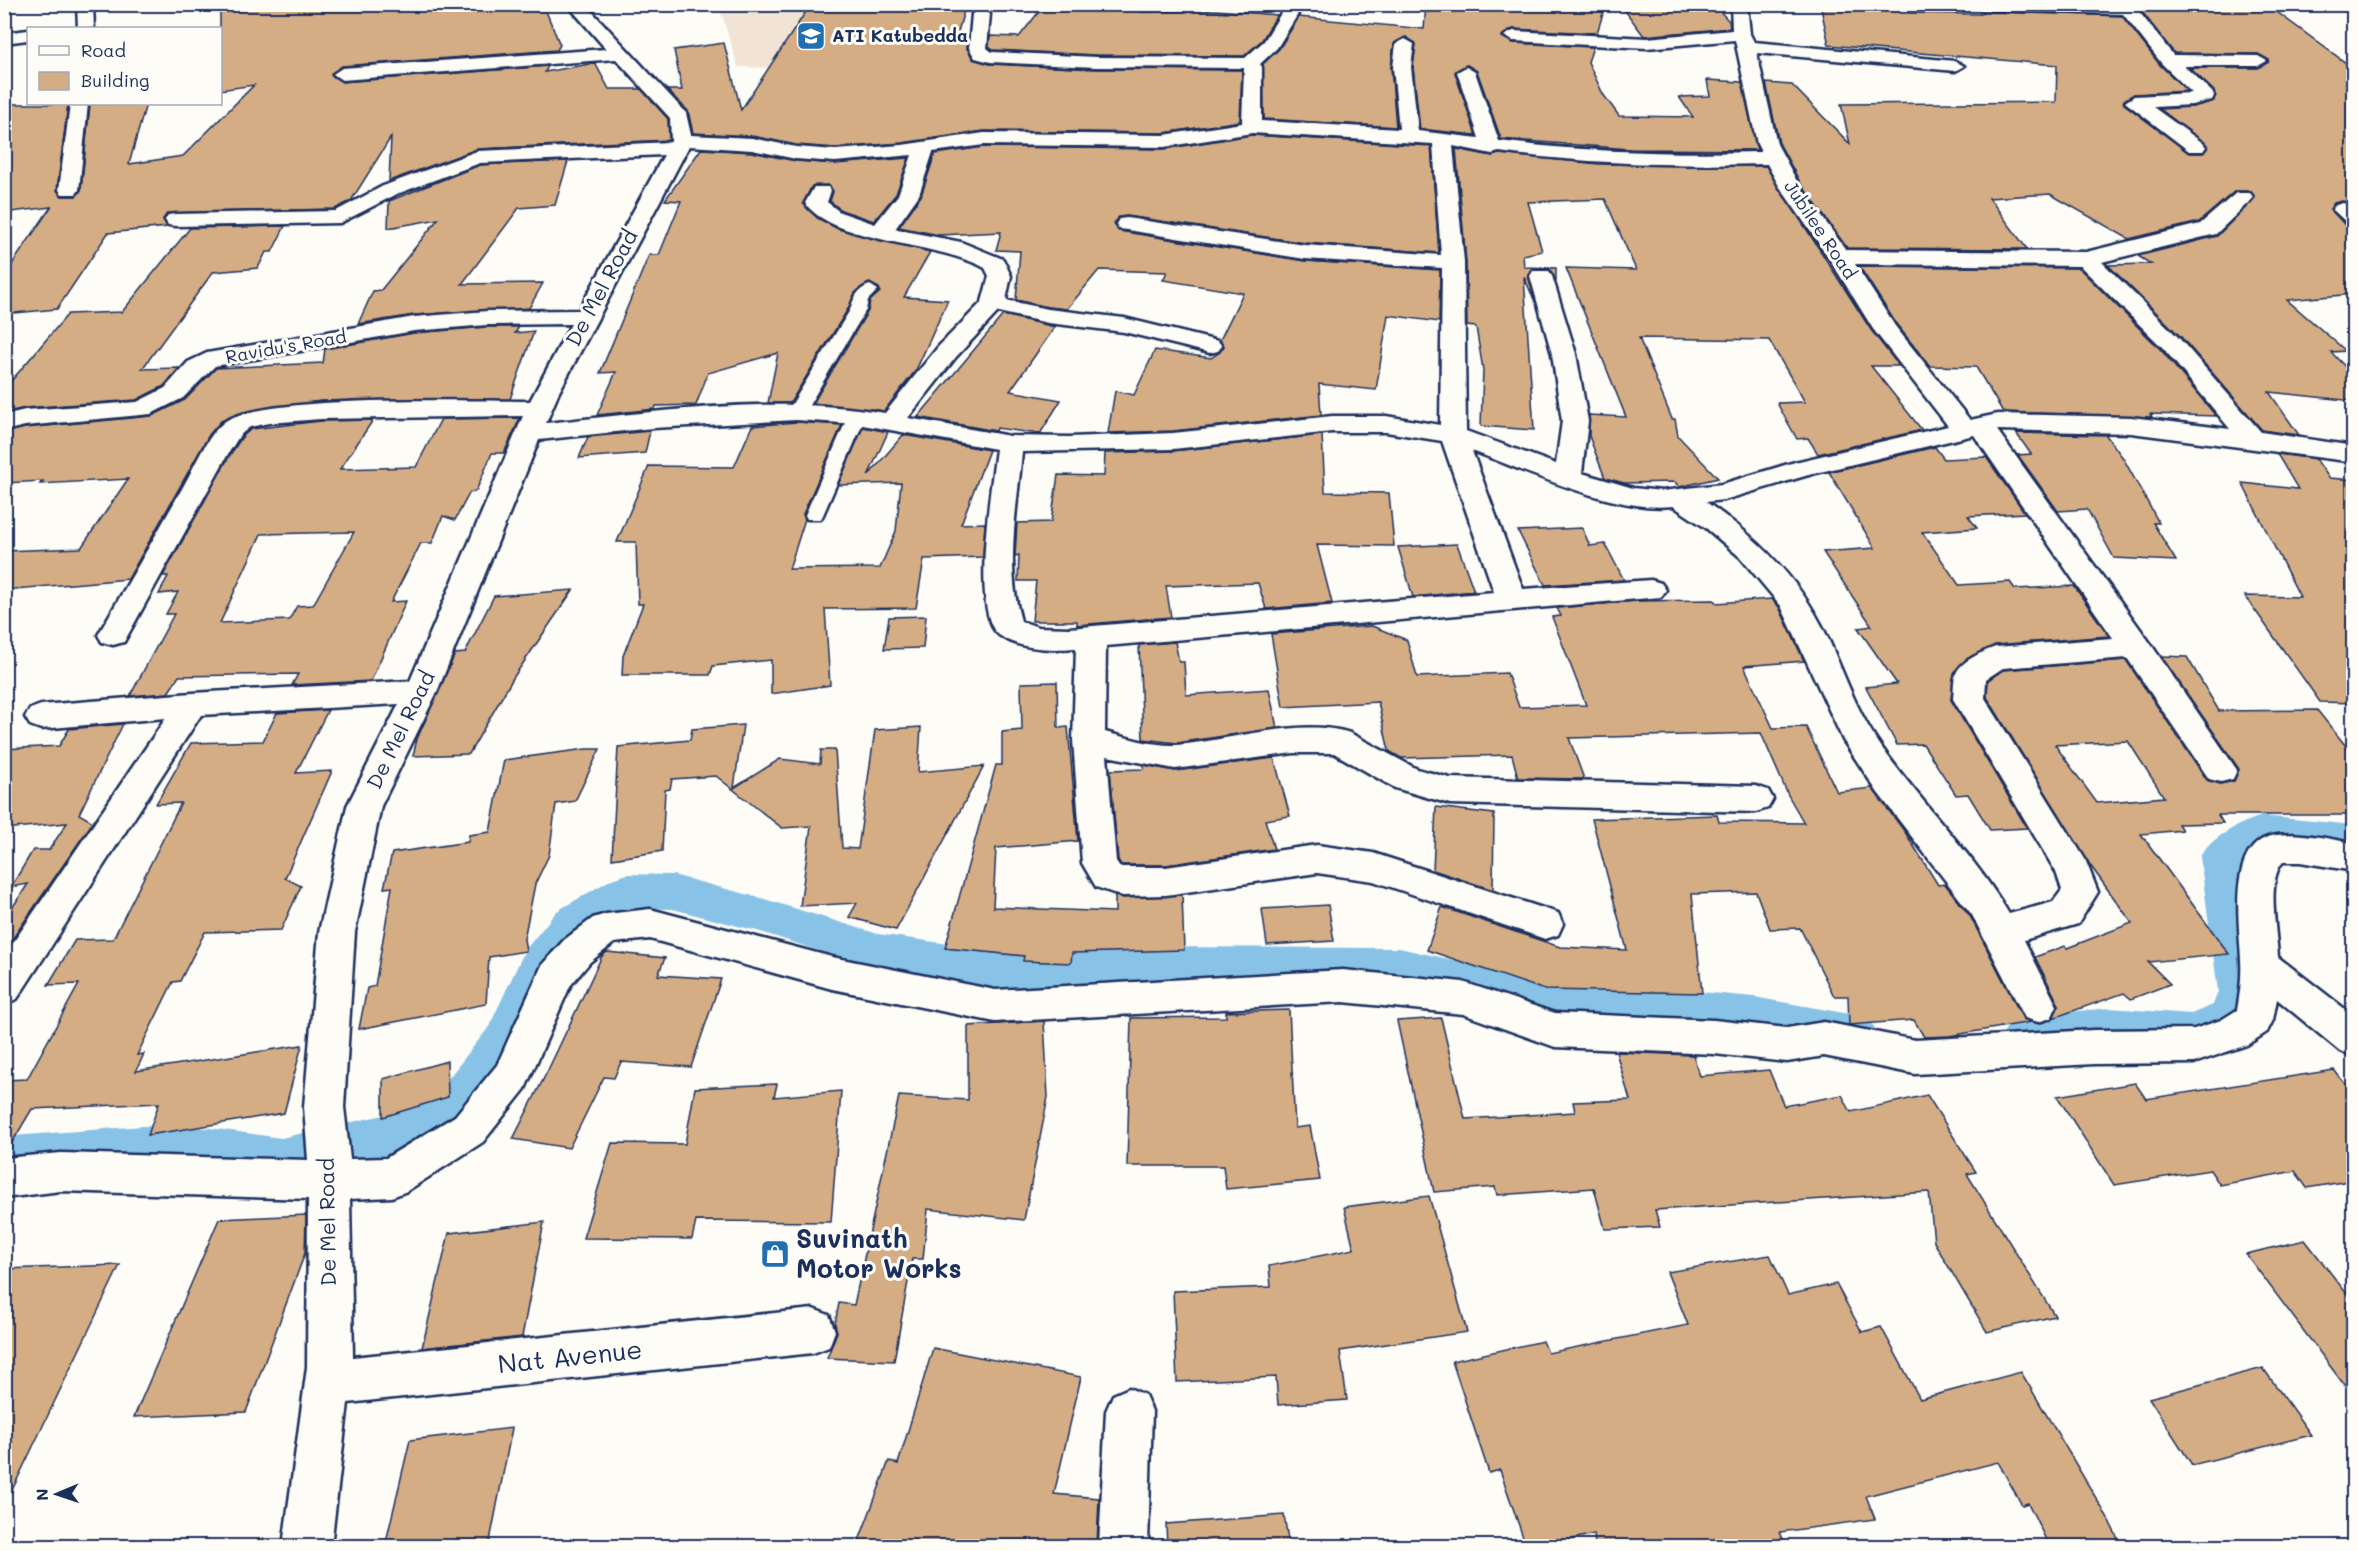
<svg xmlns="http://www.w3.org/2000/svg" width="2358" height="1551" viewBox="0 0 2358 1551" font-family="Mali,sans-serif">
  <rect width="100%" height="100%" fill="#fdfcf7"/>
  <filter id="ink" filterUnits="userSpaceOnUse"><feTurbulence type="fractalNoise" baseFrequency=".0167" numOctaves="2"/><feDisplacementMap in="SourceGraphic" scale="12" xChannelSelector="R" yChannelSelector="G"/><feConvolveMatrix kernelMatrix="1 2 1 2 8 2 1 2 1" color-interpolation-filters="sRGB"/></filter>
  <g filter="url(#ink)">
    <polygon fill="#f1e4d5" points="719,5 906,5 881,70 738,67"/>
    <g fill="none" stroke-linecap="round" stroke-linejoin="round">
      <g fill="#88c3e7" fill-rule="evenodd">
        <path d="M2262,816L2354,825V857L2268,848L2243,864L2262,991L2247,1032L2193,1054L2110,1048L2025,1056L2009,1050L2002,1036L2009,1022L2025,1016L2110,1008L2191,1014L2213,1005L2218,991L2200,857C2211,837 2240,823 2262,816Z"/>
        <polygon points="627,874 673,875 761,898 878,934 1026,955 1109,947 1399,948 1521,975 1754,997 1855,1015 1871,1021 1878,1035 1871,1049 1855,1055 1754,1037 1521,1013 1399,984 1109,983 1026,993 878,970 761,932 673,909 633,908 587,935 557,974 521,1055 465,1130 388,1158 281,1184 210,1174 143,1170 13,1182 4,1178 4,1140 13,1136 143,1126 210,1128 281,1138 388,1114 432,1099 489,1027 525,950 557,911 612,879"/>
      </g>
    </g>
    <g fill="#d4ad85" stroke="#1b2f5e" stroke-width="1.5" fill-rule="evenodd">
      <polygon points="220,4 543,4 560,45 557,50 342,66 331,75 342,82 548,66 545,72 595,63 609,89 641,89 668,119 669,140 477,149 389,181 391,137 351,201 335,209 168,213 163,219 167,227 108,233 57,309 4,314 4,276 51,207 4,213 4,170 11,104 68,104 57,190 62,196 76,196 81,190 90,104 146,104 129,164 183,156 254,85 220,90"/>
      <polygon points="811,4 966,4 957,35 968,36 967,48 973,59 990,64 1096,69 1242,70 1240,121 1164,133 984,131 902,143 835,148 796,145 752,136 693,133 688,111 667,90 682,90 674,50 724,43 741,110"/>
      <polygon points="1045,4 1146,4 1141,12 1216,10 1277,15 1262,40 1244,56 1096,55 993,50 989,47 990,36 1019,37"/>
      <polygon points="1426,4 1606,4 1597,33 1513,29 1502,37 1513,43 1593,47 1588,62 1603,94 1619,116 1693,117 1679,97 1710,96 1707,80 1742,82 1757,150 1630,149 1501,139 1477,71 1467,65 1455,73 1476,135 1420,129 1413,67 1416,44 1406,37 1394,44 1391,67 1396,127 1264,119 1263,64 1279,49 1299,17 1424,29"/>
      <polygon points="1620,4 1713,4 1729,21 1730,28 1644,36"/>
      <polygon points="1820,4 1893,4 1900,13 1981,14 1979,11 2122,16 2160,65 2187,91 2134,94 2124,100 2124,104 2189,153 2203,153 2208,146 2160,109 2193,107 2214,101 2214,91 2190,68 2258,68 2269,60 2258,54 2174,53 2136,4 2266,4 2354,69 2354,204 2342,201 2334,203 2330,209 2344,224 2354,225 2354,294 2287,300 2346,351 2331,352 2354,376 2354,401 2269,392 2299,435 2262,430 2181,337 2108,265 2151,264 2138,256 2217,236 2255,198 2250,191 2235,191 2199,222 2129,239 2050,194 1989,198 2027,249 1847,248 1801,184 1779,143 1766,83 1792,85 1850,144 1841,104 2056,102 2057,65 1829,45"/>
      <polygon points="1252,135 1431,146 1439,253 1305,243 1127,216 1119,217 1114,223 1119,231 1305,261 1440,270 1439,322 1388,315 1376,390 1319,384 1321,415 1173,431 1108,433 1115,391 1134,395 1155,350 1211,358 1220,352 1224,346 1220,340 1243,293 1163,280 1167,272 1099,270 1067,309 1048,307 1016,300 1020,251 996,250 1001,232 939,235 899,227 921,196 935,154 984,147 1164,149"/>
      <polygon points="701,149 752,152 796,161 835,164 909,158 896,194 874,221 841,210 830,201 833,192 828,185 812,186 803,203 817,218 838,229 930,252 904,297 948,300 916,370 884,411 813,403 868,311 870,301 880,292 879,288 869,283 855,293 848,309 790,403 768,403 778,353 708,373 696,405 656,406 655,409 597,415 616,372 600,373 649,255 659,255 681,201 665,200"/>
      <polygon points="1456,149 1492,156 1499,154 1599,164 1766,166 1871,330 1899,366 1871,366 1922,430 1818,454 1808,438 1797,439 1777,403 1805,402 1769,340 1639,338 1672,419 1675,419 1678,436 1718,478 1679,487 1675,482 1624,483 1605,478 1589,436 1589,415 1626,417 1566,268 1636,270 1605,199 1528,202 1542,251 1523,255 1524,267 1556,268 1556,282 1549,269 1533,269 1528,275 1536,304 1524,277 1534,430 1481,426 1483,370 1476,327 1467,326 1466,262"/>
      <polygon points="568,161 555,205 519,208 462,284 543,283 529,308 414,315 358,324 373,291 381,290 438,219 388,228 389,201 480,165"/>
      <polygon points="285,226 272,252 266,252 258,268 213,272 142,369 179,368 164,386 136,400 25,408 4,413 4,381 12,380 68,314 122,312 190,228"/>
      <polygon points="1859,266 2079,268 2161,350 2216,416 2150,414 2152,417 2003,412 1976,367 1930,366 1897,325"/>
      <polygon points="1003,315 1055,327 1010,391 1061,400 1040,434 997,428 996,431 918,417"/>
      <polygon points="487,327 519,327 515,333 534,331 510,399 321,401 243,412 221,421 209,435 128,579 4,590 4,551 81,548 128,479 40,484 43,481 4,483 4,433 25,428 152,416 185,400 216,368 323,363 325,349 414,333"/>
      <path d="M520,418L504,453H492L476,491L470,492L455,520L443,516L432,543H421L391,602L406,601L371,681L292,685L298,674L179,676L168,693L130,696L174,614H166L178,592L159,594L168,576H163L230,455L242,437L251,429L321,421L373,420L340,469L416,467L441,419ZM354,532L313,605L297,606L289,620L220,623L261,534Z"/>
      <polygon points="796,422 842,425 803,514 805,519 789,569 880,568 896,531 901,483 838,485 863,427 888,432 868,476 903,435 989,450 961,524 985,523 983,557 924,559 916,608 825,609 830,685 771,694 771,660 713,666 710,675 622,675 623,656 643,604 638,604 636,542 617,542 649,466 734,467 752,426"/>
      <polygon points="650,431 645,453 579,458 588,437"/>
      <polygon points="2016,433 2106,435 2123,458 2159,523 2153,523 2176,561 2114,558 2087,509 2058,511 2018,455 2031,454"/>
      <polygon points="1322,435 1325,492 1389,493 1394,546 1317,545 1332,603 1266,609 1258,583 1166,586 1171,617 1077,625 1077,621 1032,621 1036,581 1018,581 1019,555 1015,556 1017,523 1051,522 1058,475 1104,476 1105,453 1173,451"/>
      <polygon points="1935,447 1944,459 1986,457 2025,513 1968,516 1977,528 1922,532 1959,585 2010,582 2015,589 2074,586 2109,636 1995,645 1966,659 1954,673 1951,700 2027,828 1990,830 1968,794 1956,795 1923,744 1897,745 1866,687 1897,684 1858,628 1872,626 1823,552 1875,548 1829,472"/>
      <polygon points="2277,454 2316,459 2329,478 2354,480 2354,703 2320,702 2245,596 2300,597 2242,483 2298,489"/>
      <polygon points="1582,528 1590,546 1605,544 1624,580 1545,585 1518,531"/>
      <polygon points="1457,544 1474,591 1413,597 1398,547"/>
      <polygon points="573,590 513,678 469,754 413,756 417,739 455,654 465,653 494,596"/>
      <polygon points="1772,599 1779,607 1804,661 1744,666 1773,728 1806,727 1837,792 1872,788 1905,832 1938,885 1945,884 1970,916 2023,1019 2031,1022 1949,1036 1924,1037 1914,1020 1849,1025 1848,996 1834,996 1800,928 1770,929 1756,892 1692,894 1702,993 1545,990 1427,950 1442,907 1560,947 1627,950 1592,819 1717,815 1719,822 1804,823 1788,795 1761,733 1569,738 1584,779 1518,778 1512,755 1401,758 1389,751 1378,702 1283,707 1271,634 1372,626 1407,640 1417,677 1507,673 1519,707 1586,705 1552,617 1561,616 1557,608 1636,601 1714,600 1716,603"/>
      <polygon points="926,616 923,648 884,649 889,617"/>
      <polygon points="1175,642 1179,662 1184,662 1186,695 1269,689 1277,728 1177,743 1143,739 1139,645"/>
      <path d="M2161,656L2187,657L2219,711L2317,710L2354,756V815H2218L2223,823L2178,824L2182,830L2141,834L2229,954L2148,962L2170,984L2131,999L2124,993L2053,1018L2059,1005L2035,957L2065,946L2067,948L2132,923L2090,865L1987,697L1988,680L2004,670L2126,660L2207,780L2220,784L2234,781L2239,769ZM2128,741L2164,797L2097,803L2055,745Z"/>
      <polygon points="1057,682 1058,728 1068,727 1078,841 996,848 993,907 1115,912 1115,896 1122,898 1182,895 1184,950 1072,953 1071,963 1023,961 1024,956 945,948 996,765 1002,765 1002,732 1022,730 1021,683"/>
      <polygon points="328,710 296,773 332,771 285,878 301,886 281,930 205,932 180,981 173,982 137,1055 144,1054 136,1071 302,1045 284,1113 148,1135 159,1103 32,1109 4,1156 4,1080 27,1079 79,984 48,985 75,940 113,939 181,803 156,804 191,743 263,741 277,713"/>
      <polygon points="123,724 79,814 93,822 4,951 4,920 28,884 11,887 33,850 49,850 67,823 4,829 4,749 59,746 69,729"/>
      <polygon points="743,725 734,788 780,759 820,764 821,750 835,750 842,848 858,849 875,730 921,727 918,772 984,766 896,930 849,917 857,903 800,906 811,826 782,828 716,776 672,779 670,789 665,790 662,851 612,859 618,747 690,740 692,729"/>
      <polygon points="586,749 600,749 575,801 556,804 549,855 535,884 524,939 526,951 489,957 486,1004 359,1029 367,988 375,986 392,887 384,888 392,853 468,842 469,835 490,832 504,760"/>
      <polygon points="1274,758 1290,816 1265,820 1274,849 1166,865 1121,865 1118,860 1110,770 1144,769 1144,765 1175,771"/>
      <polygon points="1436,807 1494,814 1493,890 1433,870"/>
      <polygon points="1328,905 1334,941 1267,945 1262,909"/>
      <polygon points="607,952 665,958 658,975 721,979 691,1067 621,1062 614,1078 604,1077 569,1148 513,1139 548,1070 602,956"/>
      <polygon points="1289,1010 1295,1128 1310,1126 1320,1180 1226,1189 1223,1166 1127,1166 1131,1018 1226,1017 1226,1012"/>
      <polygon points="1441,1018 1465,1119 1575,1112 1573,1102 1630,1100 1616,1052 1693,1055 1700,1076 1769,1070 1784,1106 1842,1095 1851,1112 1927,1095 1976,1172 1967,1174 2055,1316 1987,1332 1934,1242 1929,1192 1655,1210 1660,1227 1605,1229 1594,1188 1497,1195 1495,1187 1434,1192 1397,1021"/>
      <polygon points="1044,1021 1048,1097 1024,1220 928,1209 923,1259 912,1259 894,1361 827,1358 837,1332 835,1324 839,1303 854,1305 899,1096 968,1100 968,1026"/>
      <polygon points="447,1061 448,1097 383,1117 383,1079"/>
      <polygon points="2334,1070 2354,1095 2354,1180 2307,1188 2295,1171 2220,1185 2210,1170 2114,1185 2057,1096 2135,1083 2146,1099"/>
      <polygon points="777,1084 774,1097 841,1091 831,1222 696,1221 692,1239 583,1238 612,1143 685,1144 695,1088"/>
      <polygon points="1429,1196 1467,1332 1340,1351 1347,1400 1278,1405 1276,1377 1177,1382 1173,1291 1271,1287 1269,1266 1354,1249 1344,1207"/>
      <polygon points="306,1215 305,1253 246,1412 134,1417 219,1219"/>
      <polygon points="544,1222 522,1337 422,1348 449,1233"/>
      <polygon points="2305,1240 2354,1303 2354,1398 2246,1254"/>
      <polygon points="1770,1255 1788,1295 1836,1284 1862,1332 1881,1327 1920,1399 2021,1372 2102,1508 2122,1546 2049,1546 2028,1503 2022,1505 1998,1462 1866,1496 1875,1519 1780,1532 1786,1546 1595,1546 1594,1534 1544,1546 1526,1546 1500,1470 1489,1473 1452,1361 1543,1341 1548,1353 1688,1325 1667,1272"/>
      <polygon points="120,1265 4,1507 4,1269"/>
      <polygon points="933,1348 1081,1377 1054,1494 1099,1498 1097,1546 857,1546 889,1461 898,1464"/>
      <polygon points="2263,1368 2311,1435 2192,1465 2149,1398"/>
      <polygon points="512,1428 489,1546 385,1546 410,1440"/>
      <polygon points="1284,1515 1289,1546 1167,1546 1166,1524"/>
    </g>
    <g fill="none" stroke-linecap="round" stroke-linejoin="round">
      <g stroke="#1b2f5e" stroke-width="5">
        <g id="service">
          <path d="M870,285L878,290L868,300L866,310L805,412L796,417L790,416L787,412L850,310C853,299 858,288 870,285Z"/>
          <polygon points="857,411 866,416 823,515 821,519 807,519 805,515 848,416"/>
        </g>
      </g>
      <g stroke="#1b2f5e" stroke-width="5">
        <g id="minor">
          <polygon points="77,4 93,4 94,28 78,28"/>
          <path d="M567,4H585L686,113L691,135L752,138L796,147L835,150L902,145L984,133L1164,135L1242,123L1244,68L1096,67L990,62L975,58L969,48L972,14L981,9L990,14L987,48L992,52L1096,57L1245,58L1264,41L1283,10L1289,9L1298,14L1277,48L1260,64L1262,67V121L1399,129L1393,67L1396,44L1405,39L1414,44L1411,67L1418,131L1479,138L1457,72L1466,67L1475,72L1499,141C1587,152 1673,154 1761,152L1757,144L1735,40L1647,48L1513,41L1504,36L1513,31L1647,38L1732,30L1731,4H1747L1750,34L1754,42L1955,61L1964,66L1955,71L1757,53L1777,144L1799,185L1846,250L2086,252L2200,224L2236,193H2250L2253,197L2250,201L2216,234L2102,262L2179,338L2261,432L2354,446V462L2131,433L1997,430L2148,640L2237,770L2233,779L2221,782L2209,779L2127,658L2003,668L1986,679L1985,698L2085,859L2098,892L2078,924L2024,940L2057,1006L2051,1018L2038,1022L2025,1018L1972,915L1878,793L1843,740L1781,606L1740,557L1706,528L1673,506C1615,513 1527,471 1472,451L1523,589L1651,580L1661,583L1666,590L1661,597L1106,646L1105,732C1128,738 1154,746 1177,745C1230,741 1300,717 1350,733L1417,769L1450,778L1756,786L1768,790L1773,799L1768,808L1756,812L1450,804L1395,788L1334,753H1294L1175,769L1107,756L1116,861L1120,867H1166L1317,845L1373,853L1558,913L1563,924L1558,935L1545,939L1373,881L1317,873L1166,895L1122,896L1096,887L1082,863L1073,740L1076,648C1052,650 1020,650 999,635C970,614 992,483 996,449L857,424L796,420L653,428L539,440L437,692L381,806L355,932L344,1107L350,1159L386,1158L455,1116L497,1065L542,965L564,940L593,918L606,914L650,909L832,957L995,990L1343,970L1463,982L1555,1013L1714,1020L1787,1028L1824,1022L1915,1040L2094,1030L2194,1029L2221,1020L2237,1010C2240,994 2242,977 2241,960C2240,925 2225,842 2276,835C2302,832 2328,839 2354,843V871L2300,862H2283C2266,879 2277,933 2278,957L2354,1016V1056L2340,1051L2277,999L2273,1020L2267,1032L2247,1045L2194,1063L2094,1064L1915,1074L1824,1056L1787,1062L1714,1054L1555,1047L1463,1014L1343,1002L995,1022L832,989L650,939L614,943L590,962L570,986L525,1089L483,1142L407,1191L392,1197L350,1199L353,1357L813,1309L829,1315L835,1331L829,1347L813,1353L348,1403L331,1546H283L307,1367L308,1199L61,1191L4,1198V1158L61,1153L308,1160L304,1107L319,932L347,806L399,704L201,715L17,999L4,1004V956L166,718L41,729L30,725L25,717L30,709L41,705L192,693L410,681L523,416L321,419L269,423L250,427L240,435L228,454L124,642L113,645L102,642L98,635C127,585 156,535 184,485C195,466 206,437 223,423C258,394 474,401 530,401L571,324L487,325L414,331L215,366L183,398L151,414L25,426L4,431V415L25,410L137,402L165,388L188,362L207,353L414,317L487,311L579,310L664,155L480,163L397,194L340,223L176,226L168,225L165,220L168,215L176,214L336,211L383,186L477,151L671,142L670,118L616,59L342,80L333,74L342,68L606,49ZM1252,133L1433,144L1441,255L1305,245L1127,218L1119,219L1116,224L1119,229L1127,230L1305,259L1442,268L1440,425L1386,416H1332L1173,433L1069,437L1010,436L908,418L956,357L998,312L1048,323L1124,332L1210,353L1218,351L1222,346L1218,341L1124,318L1048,309L1006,300L1011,276L1003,259L961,242L895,229L919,195L933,152L984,145L1164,147ZM689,146L752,150L796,159L835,162L912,155L898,195L875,224L840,212L827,202L831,191L828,187H814L805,203C833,243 938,242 985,268L989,276L982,302L938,347L885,413C777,394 654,412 546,423L559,392ZM1453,146L1492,154L1499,152C1589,164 1677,166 1767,164L1779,186L1829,258L1873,329L1948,426L1795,462L1722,484L1662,491L1633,488L1582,473L1588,421L1576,354L1552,276L1549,271H1533L1530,276L1552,354L1562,421L1556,464L1466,431L1464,262ZM1855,264L2080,266L2163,348L2230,429L2131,417L1998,414L1970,420L1895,326ZM1332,432H1386L1442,441L1494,592L1069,628L1038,627L1021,621C1005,566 1017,508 1022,452L1173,449ZM1974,435L2113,638L1996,647C1984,651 1960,661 1956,674C1953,681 1954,691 1953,699L2056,872L2062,890L2053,902L2009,914C1972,851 1917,800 1876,739C1855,707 1843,671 1827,636C1800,579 1757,537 1706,502L1724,500L1812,474Z"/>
          <polygon points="2133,4 2173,55 2258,56 2267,61 2258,66 2184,66 2212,92 2214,96 2212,100 2192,105 2153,107 2203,143 2206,147 2203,151 2189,151 2125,102 2134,96 2192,93 2162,64 2123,14 1983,10 1975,5"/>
          <polygon points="28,30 28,40 4,43 4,33"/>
          <polygon points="70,104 88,104 79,190 76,194 62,194 59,190"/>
          <polygon points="2343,203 2354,207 2354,223 2346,222 2332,209 2336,205"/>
          <polygon points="1129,1388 1145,1395 1152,1411 1148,1546 1099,1546 1106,1411 1113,1395"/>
        </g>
      </g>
      <use href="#service" fill="#fdfcf7" fill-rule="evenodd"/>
      <use href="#minor" fill="#fdfcf7" fill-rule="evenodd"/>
    </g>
  </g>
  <defs>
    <g id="university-square" transform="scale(1.5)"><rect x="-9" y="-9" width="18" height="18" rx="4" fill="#1f6fb2" stroke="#fdfcf7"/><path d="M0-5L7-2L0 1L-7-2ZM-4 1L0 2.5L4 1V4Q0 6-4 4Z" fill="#fff"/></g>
    <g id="shop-square" transform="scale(1.5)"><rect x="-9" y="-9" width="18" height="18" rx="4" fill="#1f6fb2" stroke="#fdfcf7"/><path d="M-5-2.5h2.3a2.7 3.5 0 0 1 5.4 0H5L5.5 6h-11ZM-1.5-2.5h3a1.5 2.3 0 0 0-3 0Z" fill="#fff"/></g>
  </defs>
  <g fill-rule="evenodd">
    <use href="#university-square" x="811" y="36"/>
    <use href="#shop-square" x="775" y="1254"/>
  </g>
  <g text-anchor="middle" stroke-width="6" stroke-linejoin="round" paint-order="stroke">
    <g font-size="18" font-weight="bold" fill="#1b2f5e" stroke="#fdfcf7" text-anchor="start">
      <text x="832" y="42">ATI Katubedda</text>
    </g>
    <g font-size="18" fill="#1b2f5e" stroke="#fdfcf7">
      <text transform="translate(1820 230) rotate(56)" y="6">Jubilee Road</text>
      <text transform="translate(286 347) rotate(-10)" y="6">Ravidu's Road</text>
    </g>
    <g font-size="21" fill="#1b2f5e" stroke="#fdfcf7">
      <text transform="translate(602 288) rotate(-62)" y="7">De Mel Road</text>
      <text transform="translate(401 730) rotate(-64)" y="7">De Mel Road</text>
      <text transform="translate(328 1222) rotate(-91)" y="7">De Mel Road</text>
    </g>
    <g font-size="26" font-weight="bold" fill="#1b2f5e" stroke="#fdfcf7" text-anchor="start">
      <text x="796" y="1248">Suvinath<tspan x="796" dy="30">Motor Works</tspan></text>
    </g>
    <g font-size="26" fill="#1b2f5e" stroke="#fdfcf7">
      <text transform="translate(570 1357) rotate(-6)" y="9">Nat Avenue</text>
    </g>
  </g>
  <rect width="2358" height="1551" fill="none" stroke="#fdfcf7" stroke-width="24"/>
  <rect x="12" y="12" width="2334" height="1527" fill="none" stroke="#1b2f5e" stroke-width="2" filter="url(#ink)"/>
  <rect x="27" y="27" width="195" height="78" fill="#fdfcf7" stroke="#a3aaba" stroke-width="1.5"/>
  <rect x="39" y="46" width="30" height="9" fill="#fdfcf7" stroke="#a3aaba" stroke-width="1.5"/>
  <text x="81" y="57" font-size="18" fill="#1b2f5e">Road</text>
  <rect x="39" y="72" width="30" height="18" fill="#d4ad85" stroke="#a3aaba" stroke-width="1.5"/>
  <text x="81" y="87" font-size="18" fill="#1b2f5e">Building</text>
  <g transform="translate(57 1494) rotate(268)" stroke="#fdfcf7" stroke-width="4.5" paint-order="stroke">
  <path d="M0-4.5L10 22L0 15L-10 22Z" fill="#1b2f5e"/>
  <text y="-9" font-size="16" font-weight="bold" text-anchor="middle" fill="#1b2f5e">N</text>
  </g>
</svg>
